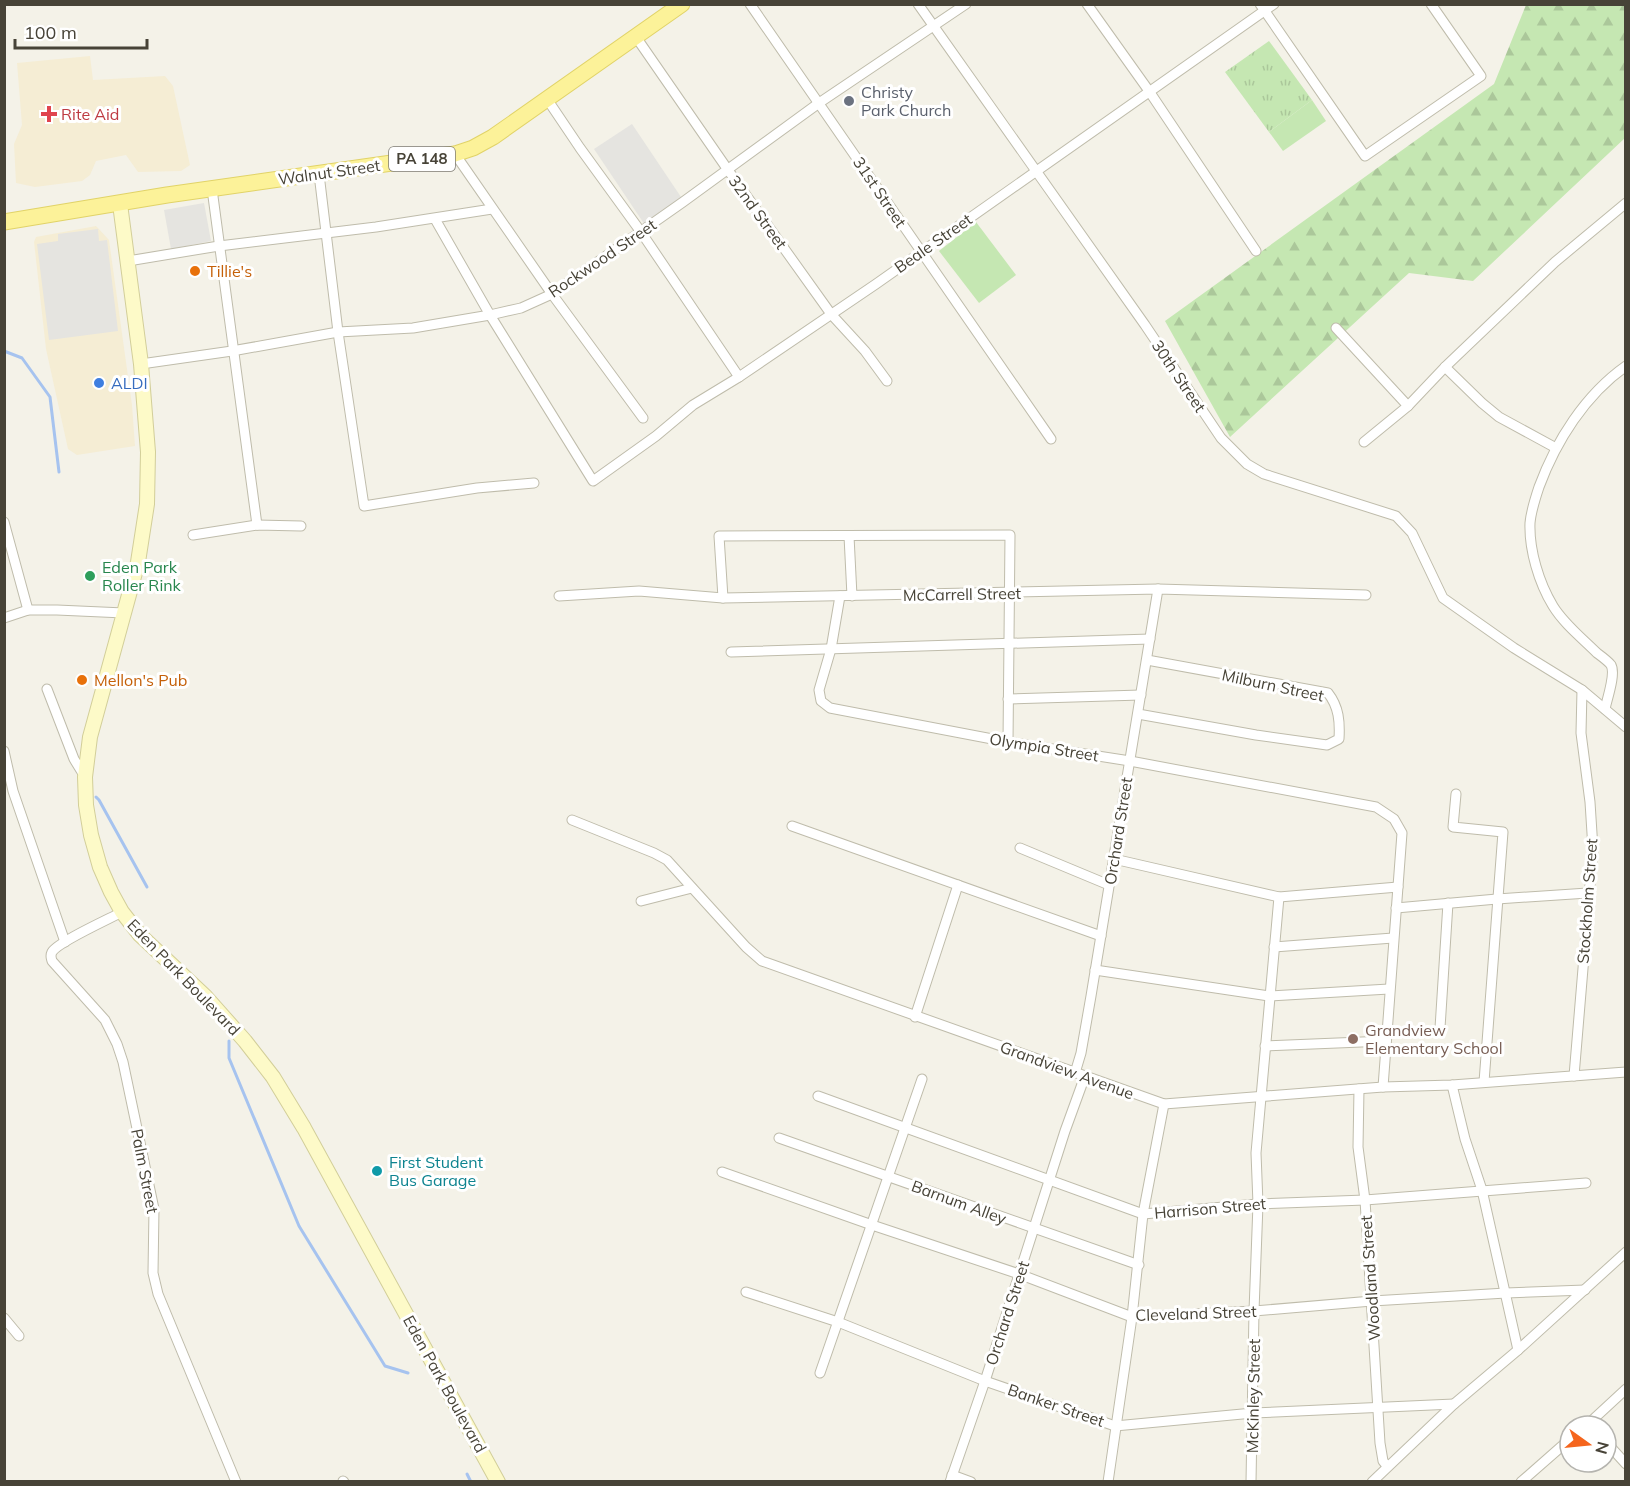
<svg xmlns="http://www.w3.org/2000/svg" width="1630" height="1486" viewBox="0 0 1630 1486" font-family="Mulish,sans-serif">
  <defs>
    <pattern id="grass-tufts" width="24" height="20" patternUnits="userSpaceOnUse" patternTransform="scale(1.5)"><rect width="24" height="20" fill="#c5e7b2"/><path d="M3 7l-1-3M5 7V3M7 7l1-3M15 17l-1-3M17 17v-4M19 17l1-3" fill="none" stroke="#abc79a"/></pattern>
    <pattern id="forest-firs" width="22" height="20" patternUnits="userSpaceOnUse" patternTransform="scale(1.5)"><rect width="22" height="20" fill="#c5e7b2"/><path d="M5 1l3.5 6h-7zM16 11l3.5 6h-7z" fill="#abc79a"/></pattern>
  </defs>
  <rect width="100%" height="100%" fill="#f4f2e8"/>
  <g fill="#f5edd4">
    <polygon points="90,56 93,80 165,76 173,86 190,165 181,171 138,172 126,155 96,161 90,175 82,181 35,187 16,183 14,144 22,125 17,63"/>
    <polygon points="96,226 109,240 132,405 135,446 77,455 68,449 46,349 34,242 36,237"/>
  </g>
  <polygon fill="url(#grass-tufts)" points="1269,41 1312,100 1269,132 1225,72"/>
  <polygon fill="url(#forest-firs)" points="1526,5 1625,5 1625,138 1473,281 1409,273 1230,437 1165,321 1494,84"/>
  <g fill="#c5e7b2">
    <polygon points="1312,100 1326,121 1283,151 1269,132"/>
    <polygon points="976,222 1016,275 979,303 939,251"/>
  </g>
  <g fill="#e5e4e0">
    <polygon points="632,124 683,200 645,225 594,149"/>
    <polygon points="204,203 211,241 171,249 164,210"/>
    <polygon points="98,229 99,241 107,240 118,331 49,340 37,244 58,241 58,234"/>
  </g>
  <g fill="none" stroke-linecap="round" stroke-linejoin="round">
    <g stroke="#a6c3ef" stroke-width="3">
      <polyline points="4,351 22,358 50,397 59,472"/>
      <polyline points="96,797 99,800 147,887"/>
      <polyline points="229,1041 229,1058 299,1226 385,1366 408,1373"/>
      <polyline points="467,1474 471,1482"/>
    </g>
    <g stroke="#bfbcab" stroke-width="11">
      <g id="street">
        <polyline points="750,4 1051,439"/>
        <polyline points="918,4 1145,325 1221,438 1247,464 1264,474 1396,516 1412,533 1443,598 1514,648 1582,690 1626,727"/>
        <polyline points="1087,4 1149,91 1256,251"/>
        <polyline points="1260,4 1365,156 1481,76 1431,4"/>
        <polyline points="636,37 728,170 831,314 865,351 887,381"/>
        <polyline points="547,99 580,148 641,232 739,377"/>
        <polyline points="455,154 552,294 643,418"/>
        <polyline points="319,174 338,332 364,506 477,488 534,483"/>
        <polyline points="212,189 257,525"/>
        <polyline points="435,219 490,315 593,481 656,436 693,405 739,377 876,284 1274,4"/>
        <polyline points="128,261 219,246 376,227 492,209"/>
        <polyline points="1336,328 1408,406"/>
        <polyline points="141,364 232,351 338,332 413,328 490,315 521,308 552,294 683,202 819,103 966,4"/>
        <polyline points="1445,367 1482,403 1499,417 1556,448"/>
        <polyline points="1364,442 1408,406 1445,367 1555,262 1626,203"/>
        <polyline points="4,522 28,610"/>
        <polyline points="193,535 257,525 301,526"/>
        <polyline points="849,536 852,596"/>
        <polyline points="559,596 639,591 723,598 1158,589 1366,595"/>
        <polyline points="840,596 831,649 819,690 821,701 830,708 1008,742 1130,761 1376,807 1394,819 1402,833 1383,1087"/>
        <polyline points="723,598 719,536 1010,535 1008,742"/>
        <polyline points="4,618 28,610 57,610 124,613"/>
        <polyline points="731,652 1150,639"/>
        <polyline points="47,689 74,759 85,777"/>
        <polyline points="1008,699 1141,695"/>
        <path d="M1605,709C1607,699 1616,674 1611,665C1608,661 1601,656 1597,653C1582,638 1564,624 1553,606C1539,583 1529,550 1530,523C1531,511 1535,499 1539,487C1556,441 1585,395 1626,366"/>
        <path d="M1138,714L1256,735L1327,745L1339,739C1340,722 1339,707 1328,693L1147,660"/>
        <polyline points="4,751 13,791 65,942"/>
        <polyline points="1456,794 1453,827 1503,832 1484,1082"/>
        <polyline points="572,820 654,853 667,860 746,947 762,961 1164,1104 1383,1087 1452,1085 1626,1072"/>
        <polyline points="792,826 1101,936"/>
        <polyline points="1020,848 1109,885"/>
        <polyline points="1114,859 1279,897 1398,887"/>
        <polyline points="641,901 692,888"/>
        <polyline points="1396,908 1497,899 1588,893"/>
        <path d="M122,912C109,919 58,942 52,952C50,956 51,957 52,961L105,1020L117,1044L123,1062L154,1209L153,1273L158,1294L236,1482"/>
        <polyline points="1274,947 1393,938"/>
        <polyline points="1095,970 1269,996 1389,989"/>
        <polyline points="915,1017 958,885"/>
        <polyline points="1440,1028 1448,903"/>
        <polyline points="1265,1046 1386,1041"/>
        <polyline points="1075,1073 1081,1053 1091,996 1158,589"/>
        <polyline points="1574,1076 1593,849 1590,802 1581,733 1582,690"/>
        <polyline points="1452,1085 1465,1139 1482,1190 1518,1350"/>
        <polyline points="1359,1089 1358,1147 1365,1200 1380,1443 1383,1461 1387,1466"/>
        <polyline points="818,1096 1143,1214 1258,1204 1365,1200 1586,1183"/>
        <polyline points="779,1138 1139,1265"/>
        <polyline points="722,1172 872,1225 1019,1274 1132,1317 1254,1311 1372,1301 1506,1293 1585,1290"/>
        <polyline points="746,1292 838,1322 985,1381 1115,1426 1253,1413 1454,1404"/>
        <polyline points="4,1318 19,1336"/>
        <polyline points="820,1373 922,1079"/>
        <polyline points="1586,1426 1626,1389"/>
        <polyline points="1606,1442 1626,1464"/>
        <polyline points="952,1475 971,1482"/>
        <polyline points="343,1481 344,1482"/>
        <polyline points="950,1482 985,1381 1065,1131 1085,1076"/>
        <polyline points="1108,1482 1132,1317 1143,1214 1164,1104"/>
        <polyline points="1251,1482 1254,1311 1258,1204 1256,1153 1279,897"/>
        <polyline points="1372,1482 1454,1404 1518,1350 1626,1252"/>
        <polyline points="1521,1482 1570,1439"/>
      </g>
    </g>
    <g stroke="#d2ce99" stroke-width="16">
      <polyline id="secondary" points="120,204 141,364 148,452 147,504 138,562 90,737 85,777 86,805 91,835 100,867 111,892 122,912 140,935 205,996 245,1041 273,1077 304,1128 498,1482"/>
    </g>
    <g stroke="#e1d368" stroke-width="17">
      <polyline id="primary" points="4,222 167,195 455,154 473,148 493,137 682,4"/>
    </g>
    <use href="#street" stroke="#fff" stroke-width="9"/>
    <use href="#secondary" stroke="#fdfac8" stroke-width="14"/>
    <use href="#primary" stroke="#fcf299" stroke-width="15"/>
  </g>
  <circle fill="#6b7280" stroke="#fff" stroke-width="2" cx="849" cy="101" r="6"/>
  <path fill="#e0444e" stroke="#fff" stroke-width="2" d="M46 105h6v6h6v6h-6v6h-6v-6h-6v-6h6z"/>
  <g fill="#e8710a" stroke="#fff" stroke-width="2">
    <circle cx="195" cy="271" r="6"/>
    <circle cx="82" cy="680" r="6"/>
  </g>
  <circle fill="#3f7fe0" stroke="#fff" stroke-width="2" cx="99" cy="383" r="6"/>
  <circle fill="#2e9e5b" stroke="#fff" stroke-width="2" cx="90" cy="576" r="6"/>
  <circle fill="#8d6e63" stroke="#fff" stroke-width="2" cx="1353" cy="1039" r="6"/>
  <circle fill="#0f9aa8" stroke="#fff" stroke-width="2" cx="377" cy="1171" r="6"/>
  <g text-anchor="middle" stroke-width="6" stroke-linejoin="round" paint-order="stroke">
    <rect fill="#fff" stroke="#7e7b73" stroke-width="1.5" x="389" y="147" width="66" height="24" rx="4.5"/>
    <g font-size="15" font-weight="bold" fill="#474337">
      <text x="422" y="164">PA 148</text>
    </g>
    <g font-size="16" fill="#5b616d" stroke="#fff" text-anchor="start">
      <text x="861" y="98">Christy<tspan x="861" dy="18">Park Church</tspan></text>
    </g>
    <g font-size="16" fill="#be3a42" stroke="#fff" text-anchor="start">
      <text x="61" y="120">Rite Aid</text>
    </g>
    <g font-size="16" fill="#474337" stroke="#fff">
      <text transform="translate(329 172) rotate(-8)" y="6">Walnut Street</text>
      <text transform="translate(880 192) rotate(56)" y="6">31st Street</text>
      <text transform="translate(758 212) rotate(54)" y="6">32nd Street</text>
      <text transform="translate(933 243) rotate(-35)" y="6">Beale Street</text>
      <text transform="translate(602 258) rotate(-34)" y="6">Rockwood Street</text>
      <text transform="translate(1179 376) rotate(56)" y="6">30th Street</text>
      <text transform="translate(962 594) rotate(-1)" y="6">McCarrell Street</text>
      <text transform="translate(1273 685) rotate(12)" y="6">Milburn Street</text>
      <text transform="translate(1044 747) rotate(9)" y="6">Olympia Street</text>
      <text transform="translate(1118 831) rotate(-81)" y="6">Orchard Street</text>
      <text transform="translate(1587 901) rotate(-86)" y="6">Stockholm Street</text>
      <text transform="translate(184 977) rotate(46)" y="6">Eden Park Boulevard</text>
      <text transform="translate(1067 1070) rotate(20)" y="6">Grandview Avenue</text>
      <text transform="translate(145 1171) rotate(79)" y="6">Palm Street</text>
      <text transform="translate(959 1202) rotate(20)" y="6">Barnum Alley</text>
      <text transform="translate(1210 1208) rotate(-5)" y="6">Harrison Street</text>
      <text transform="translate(1370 1278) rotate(-94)" y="6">Woodland Street</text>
      <text transform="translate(1007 1313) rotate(-72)" y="6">Orchard Street</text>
      <text transform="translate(1196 1313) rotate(-2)" y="6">Cleveland Street</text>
      <text transform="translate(445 1384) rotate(61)" y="6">Eden Park Boulevard</text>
      <text transform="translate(1253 1396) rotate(-89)" y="6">McKinley Street</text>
      <text transform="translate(1056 1405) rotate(19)" y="6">Banker Street</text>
    </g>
    <g font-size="16" fill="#c56008" stroke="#fff" text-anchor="start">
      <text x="207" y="277">Tillie's</text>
      <text x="94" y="686">Mellon's Pub</text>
    </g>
    <g font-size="16" fill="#366cbe" stroke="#fff" text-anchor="start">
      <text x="111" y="389">ALDI</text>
    </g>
    <g font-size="16" fill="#27864d" stroke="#fff" text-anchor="start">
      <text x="102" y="573">Eden Park<tspan x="102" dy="18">Roller Rink</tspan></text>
    </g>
    <g font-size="16" fill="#785e54" stroke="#fff" text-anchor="start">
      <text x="1365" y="1036">Grandview<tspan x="1365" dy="18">Elementary School</tspan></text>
    </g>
    <g font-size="16" fill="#0d838f" stroke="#fff" text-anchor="start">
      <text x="389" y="1168">First Student<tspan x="389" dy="18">Bus Garage</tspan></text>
    </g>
  </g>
  <rect width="1630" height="1486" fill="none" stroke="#474337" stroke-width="12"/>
  <g transform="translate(1588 1444) rotate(105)"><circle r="28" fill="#ffffff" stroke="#b5b4af" stroke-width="1.5"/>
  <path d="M0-4.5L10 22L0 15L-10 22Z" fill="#f5651d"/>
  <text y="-9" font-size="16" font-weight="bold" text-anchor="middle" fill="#474337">N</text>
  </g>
  <path d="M15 39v9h132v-9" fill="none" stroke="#474337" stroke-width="3"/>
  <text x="24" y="39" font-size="18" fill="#474337" stroke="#ffffff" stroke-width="4.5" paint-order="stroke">100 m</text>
</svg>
